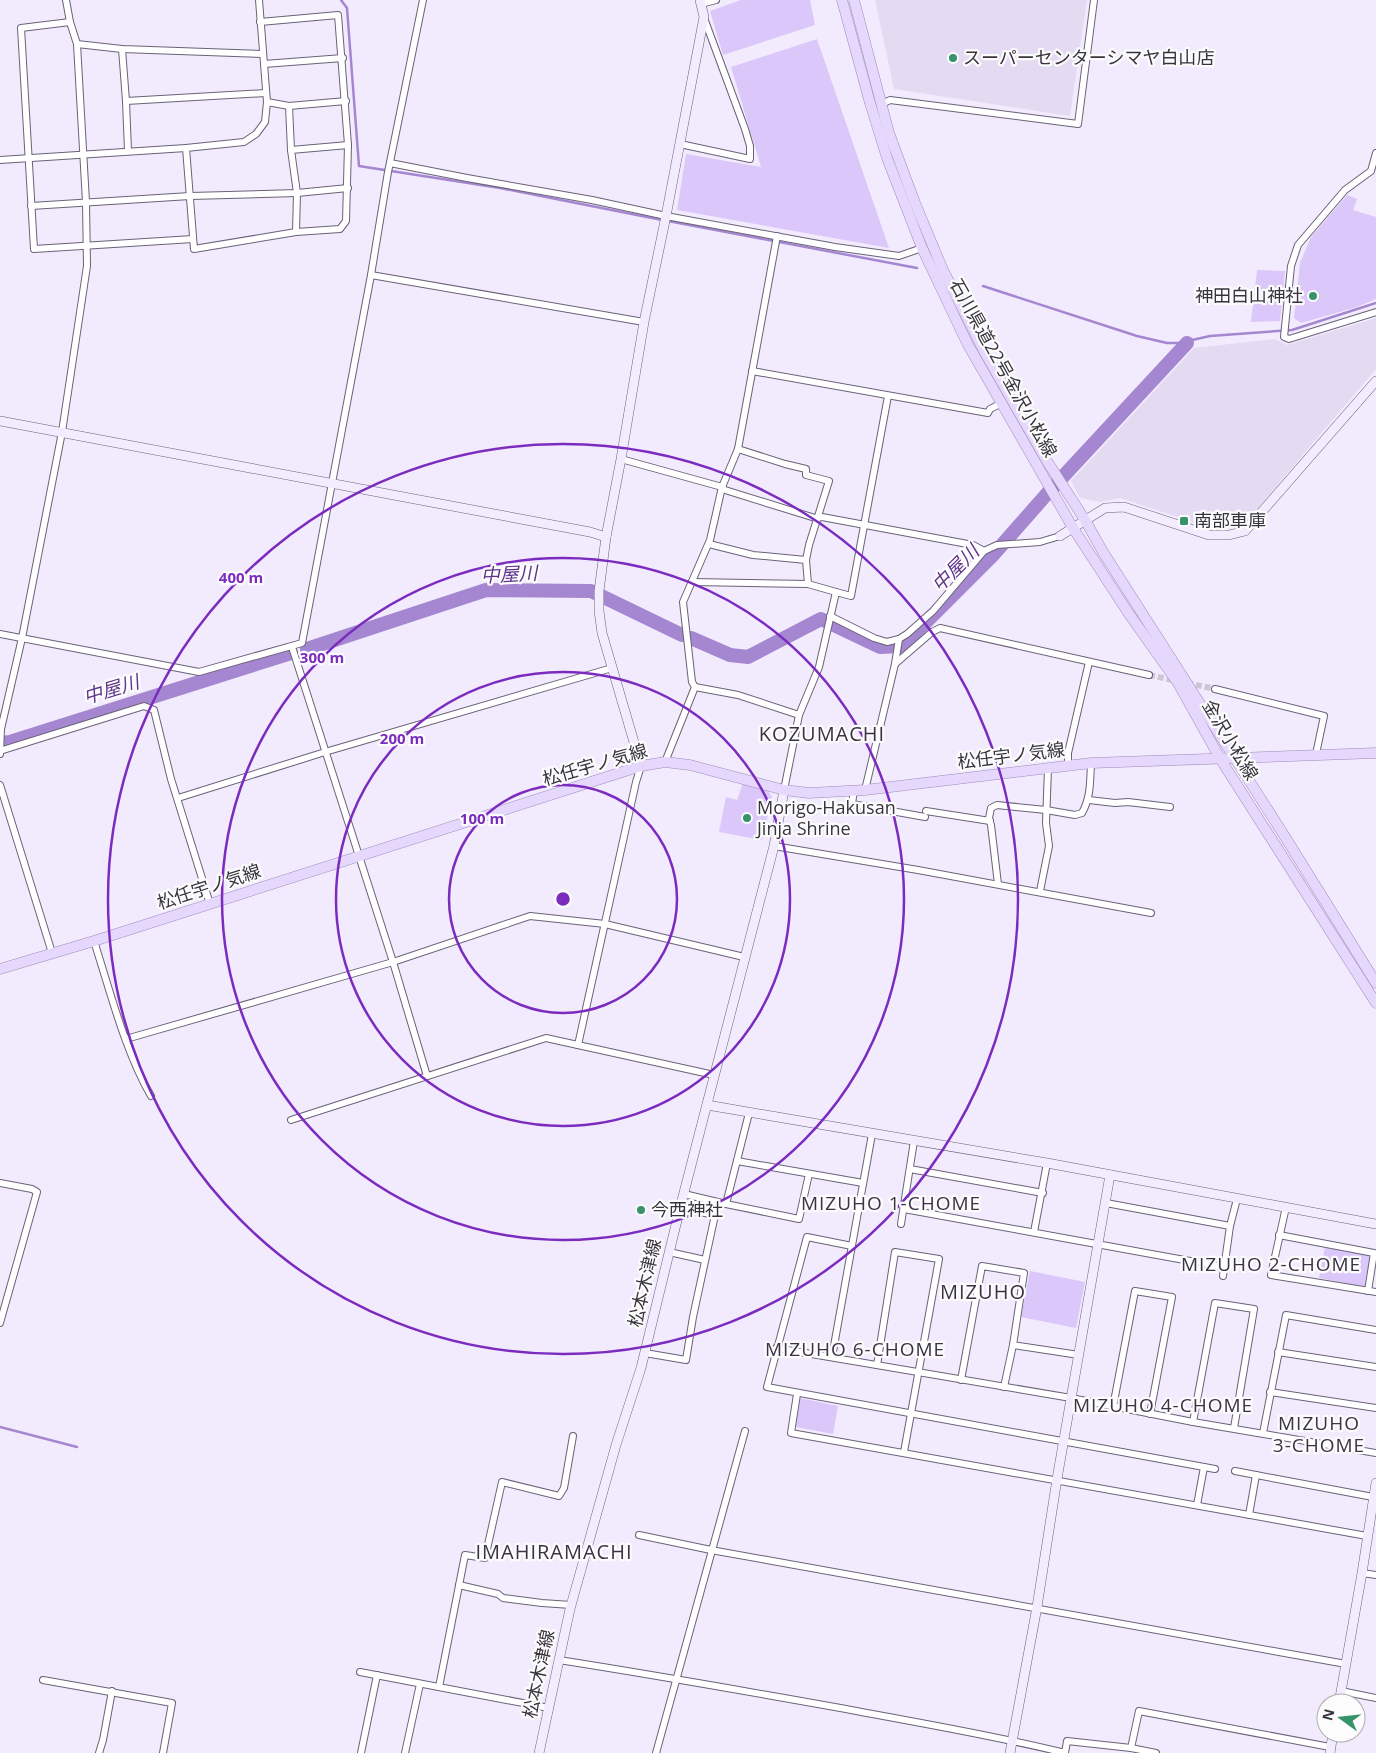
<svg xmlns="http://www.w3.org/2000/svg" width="1376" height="1753" viewBox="0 0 1376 1753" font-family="'Open Sans','Noto Sans JP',sans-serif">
  <rect width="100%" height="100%" fill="#f2ebfe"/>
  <g fill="#e4dbf3">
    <polygon points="875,0 1087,0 1070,116 894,89"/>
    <polygon points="1376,318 1376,369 1245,523 1210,528 1120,498 1100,502 1080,498 1071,481 1194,348 1275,339 1287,345"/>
  </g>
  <g fill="#dbc7f9">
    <polygon points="741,0 810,0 815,25 723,55 710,11"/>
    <polygon points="817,39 889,248 677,210 686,154 761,167 731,67"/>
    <polygon points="1347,195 1357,199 1353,210 1376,217 1376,299 1357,307 1301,323 1294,318 1300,263 1311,237"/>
    <polygon points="1257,270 1285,271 1280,321 1251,322"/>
    <polygon points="743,783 767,789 772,797 762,840 719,832 726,797 737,800"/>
    <polygon points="1325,1247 1370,1255 1365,1287 1319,1278"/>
    <polygon points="1030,1271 1085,1282 1076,1328 1021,1317"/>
    <polygon points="800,1398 838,1406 833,1434 796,1427"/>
  </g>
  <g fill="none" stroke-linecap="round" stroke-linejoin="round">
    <g stroke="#a586d0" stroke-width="2.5">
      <polyline points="341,0 347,8 359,166 500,188 662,220"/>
      <polyline points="668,221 917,268"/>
      <polyline points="983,286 1137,336 1167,343 1187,343 1192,340 1210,336 1292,330 1376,303"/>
      <polyline points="0,1427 77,1447"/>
    </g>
    <g stroke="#a586d0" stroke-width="14">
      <polyline points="691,638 730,655 748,657 821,619 880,647 902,646 994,554 1045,496 1187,343"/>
      <polyline points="307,649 486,590 591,591 682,635"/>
      <polyline points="0,743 10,742 291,653"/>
    </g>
    <g stroke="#cdc6d7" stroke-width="6" stroke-dasharray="6 3" stroke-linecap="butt">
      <polyline points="1149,675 1177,681"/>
      <polyline points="1187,683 1215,689"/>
    </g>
    <g stroke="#6a6277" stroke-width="8">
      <g id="street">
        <polyline points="701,4 716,0"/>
        <polyline points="70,22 21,28 34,249 193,239"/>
        <polyline points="77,44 122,49 262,54"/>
        <polyline points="122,49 126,101 128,151"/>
        <polyline points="264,64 343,58"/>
        <polyline points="126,101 265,93"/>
        <polyline points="267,102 289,106 346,101"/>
        <polyline points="882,104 890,100 1078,124 1094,0"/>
        <polyline points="289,106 291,150 297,193 296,232"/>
        <polyline points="680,144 750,159 750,146 745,129 704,18"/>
        <polyline points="186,148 194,249 296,232 340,229 346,221 348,145 338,15 260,22"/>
        <polyline points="291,150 348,145"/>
        <polyline points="1376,153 1371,171 1345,190 1298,245 1291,266 1284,337 1289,339 1376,312"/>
        <polyline points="0,160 186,148 244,142 256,134 265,122 267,102 259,0"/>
        <polyline points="390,163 467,178 592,200 666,216 835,247 899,256 922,248"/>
        <polyline points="31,206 190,196 297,193 348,188"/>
        <polyline points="371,275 644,322"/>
        <polyline points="752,371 988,413 990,409 1002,403"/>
        <polyline points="738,449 785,464 806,469 806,475 829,481 809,545 806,560"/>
        <polyline points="621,459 722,487 725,490 815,518 822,517 973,545 984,551"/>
        <polyline points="709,544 753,555 806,560 808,584"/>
        <polyline points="692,582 808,584 836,592 819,667 799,715 784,790"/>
        <polyline points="836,592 851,596 888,396"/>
        <polyline points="830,616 874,638 887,642 899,639"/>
        <polyline points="0,634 199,672 302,643 371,275 388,172 423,0"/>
        <polyline points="292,647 393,962 427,1076"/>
        <polyline points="895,664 932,632 940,628 1149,675"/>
        <polyline points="695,687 738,695 799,715"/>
        <polyline points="1215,689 1324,716 1316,754"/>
        <polyline points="0,751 144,706 154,710 171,779 210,904"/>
        <polyline points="0,754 1,729 22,638 62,432 87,266 86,202 77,44 70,22 66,0"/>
        <polyline points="665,762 695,687 692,682 683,602 710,540 722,487 738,449 777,236"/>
        <polyline points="1068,765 1068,753 1089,662"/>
        <polyline points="0,785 52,953"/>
        <polyline points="854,790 852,804 925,817"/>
        <polyline points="865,790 895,664 899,639 907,634 933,611 984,551 997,545 1040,542 1060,536"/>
        <polyline points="178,798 325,752 612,668"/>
        <polyline points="1089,800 1115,803 1128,802 1170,807"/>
        <polyline points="926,811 990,821"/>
        <polyline points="774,846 918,870 1151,913"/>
        <path d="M998,884L991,825L989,818L991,808L997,805L1046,810L1075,815L1082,813C1091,797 1090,781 1091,763"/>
        <polyline points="1040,891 1049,846 1046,823 1048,768"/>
        <path d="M94,941C110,991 125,1051 151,1096"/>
        <polyline points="126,1039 393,962 530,916 605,924 744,957"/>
        <polyline points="578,1045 636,782 641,766"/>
        <polyline points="291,1120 546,1038 714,1075"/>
        <polyline points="737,1161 863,1183"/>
        <polyline points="910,1169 1043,1193"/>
        <polyline points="0,1183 32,1189 37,1192 0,1323"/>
        <polyline points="684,1194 726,1204 799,1219 809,1174"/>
        <polyline points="1106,1203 1230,1226"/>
        <polyline points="726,1204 749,1113"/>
        <polyline points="1286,1207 1271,1275 1376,1292"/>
        <polyline points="904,1209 1223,1267"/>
        <polyline points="901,1224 914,1141"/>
        <polyline points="1034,1232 1047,1163"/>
        <polyline points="1279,1235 1374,1253 1368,1291"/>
        <polyline points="852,1246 807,1237 767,1387 1204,1467 1197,1505"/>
        <polyline points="669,1252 705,1260"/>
        <polyline points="1223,1276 1230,1226 1237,1199"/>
        <polyline points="1013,1345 1079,1355"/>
        <polyline points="776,1348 1071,1398 1193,1422 1376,1453"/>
        <polyline points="1278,1352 1376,1367"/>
        <polyline points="645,1353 686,1360 693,1317 715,1215 680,1208"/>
        <polyline points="832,1357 872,1134"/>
        <polyline points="877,1365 895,1252 939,1259 904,1452"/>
        <polyline points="961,1380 982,1266 1024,1273 1013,1345 1004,1387"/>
        <polyline points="1270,1392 1376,1408"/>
        <polyline points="797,1394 791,1433 1367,1536"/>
        <polyline points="1113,1407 1135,1291 1172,1297 1150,1414"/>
        <polyline points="1193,1422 1215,1303 1254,1309 1234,1428"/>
        <polyline points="1263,1433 1286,1315 1376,1330"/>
        <polyline points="1204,1467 1215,1469"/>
        <polyline points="1235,1471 1373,1497"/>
        <polyline points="1249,1515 1256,1475"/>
        <polyline points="639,1535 711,1550 1346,1664"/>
        <polyline points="1362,1573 1376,1575"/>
        <polyline points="459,1585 498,1594 503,1598 542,1603 571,1605"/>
        <path d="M559,1660C655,1675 751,1692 846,1709C919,1723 993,1735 1065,1753"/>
        <polyline points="360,1672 549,1708"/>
        <polyline points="43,1680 172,1703 163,1753"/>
        <polyline points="439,1687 465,1555 485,1558 502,1482 559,1496 564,1488 573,1436"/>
        <polyline points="1341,1691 1376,1698"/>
        <polyline points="1131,1748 1139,1711 1330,1747"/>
        <polyline points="99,1753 103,1740 112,1691"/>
        <polyline points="361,1753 377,1675"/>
        <polyline points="405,1753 420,1684"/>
        <polyline points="656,1753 745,1431"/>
        <polyline points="1065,1753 1067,1741 1131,1748 1156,1753"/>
      </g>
    </g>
    <g stroke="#6a6277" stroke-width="10">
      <g id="secondary">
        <polyline points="0,421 590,532 606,537"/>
        <polyline points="1060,536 1105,508 1124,507 1209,535 1229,535 1245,531 1376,381"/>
        <polyline points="641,766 602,633 599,611 599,591 606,537 621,459 644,322 666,216 704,17 700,0"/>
        <polyline points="707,1105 1047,1163 1376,1224"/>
        <polyline points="1339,1703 1362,1573 1376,1483"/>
        <polyline points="539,1753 570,1609 616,1445 641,1368 680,1208 774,846 784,790"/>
        <polyline points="1010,1753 1037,1607 1057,1479 1110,1175"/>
        <polyline points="1330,1753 1333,1733"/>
      </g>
    </g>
    <g stroke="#9e8cb8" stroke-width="11">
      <g id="primary">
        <polyline points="842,0 870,103 887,158 922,248 967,343 1073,528 1129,614 1178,683 1221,760 1376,1003"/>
        <polyline points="854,0 889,133 915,203 943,270 984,351 1047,461 1085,520 1103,552 1282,832 1376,983"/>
        <polyline points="0,969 94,941 641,766 665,762 690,765 784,790 809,793 865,790 1091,763 1376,753"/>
      </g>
    </g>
    <use href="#street" stroke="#fff" stroke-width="6"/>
    <use href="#secondary" stroke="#f3ebfe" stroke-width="9"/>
    <use href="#primary" stroke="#e6d7fd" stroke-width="10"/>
  </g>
  <g fill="none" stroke="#7b2cbf" stroke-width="2.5">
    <circle cx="563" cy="899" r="114"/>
    <circle cx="563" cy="899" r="227"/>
    <circle cx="563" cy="899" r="341"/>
    <circle cx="563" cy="899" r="455"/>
  </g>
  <g fill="#36936a" stroke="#fcfcfc" stroke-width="2">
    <circle cx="953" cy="58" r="5"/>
    <circle cx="1313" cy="296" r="5"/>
    <rect x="1179" y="516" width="10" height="10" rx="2.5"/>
    <circle cx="747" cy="818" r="5"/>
    <circle cx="641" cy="1210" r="5"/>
  </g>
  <g text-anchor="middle" stroke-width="4.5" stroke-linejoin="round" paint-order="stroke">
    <g font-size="18" fill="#37343d" stroke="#fcfcfc" text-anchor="start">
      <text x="963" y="64">スーパーセンターシマヤ白山店</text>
      <text x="1303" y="302" text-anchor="end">神田白山神社</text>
      <text x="1194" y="527">南部車庫</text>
      <text x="757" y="814">Morigo-Hakusan<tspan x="757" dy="21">Jinja Shrine</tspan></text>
      <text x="651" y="1216">今西神社</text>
    </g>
    <g font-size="18" fill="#37343d" stroke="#fcfcfc">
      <text transform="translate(1003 368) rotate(61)" y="6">石川県道22号金沢小松線</text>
      <text transform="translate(1230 740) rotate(59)" y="6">金沢小松線</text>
      <text transform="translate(1011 756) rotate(-7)" y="6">松任宇ノ気線</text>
      <text transform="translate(595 765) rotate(-16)" y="6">松任宇ノ気線</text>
      <text transform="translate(209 887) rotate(-18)" y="6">松任宇ノ気線</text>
      <text transform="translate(645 1283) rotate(-77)" y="6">松本木津線</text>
      <text transform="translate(539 1674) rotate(-78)" y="6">松本木津線</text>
    </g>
    <g font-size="19" font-style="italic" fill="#5f348d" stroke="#fcfcfc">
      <text transform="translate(955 568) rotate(-45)" y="7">中屋川</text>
      <text transform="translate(509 574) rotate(-3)" y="7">中屋川</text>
      <text transform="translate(111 689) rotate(-17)" y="7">中屋川</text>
    </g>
    <g font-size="19" letter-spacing="1" fill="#3a3245" stroke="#fcfcfc">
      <text x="891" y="1210">MIZUHO 1-CHOME</text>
      <text x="1271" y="1271">MIZUHO 2-CHOME</text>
      <text x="855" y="1356">MIZUHO 6-CHOME</text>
      <text x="1163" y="1412">MIZUHO 4-CHOME</text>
      <text x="1319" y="1430">MIZUHO<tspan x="1319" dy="22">3-CHOME</tspan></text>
    </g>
    <g font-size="20" letter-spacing="1" fill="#3a3245" stroke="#fcfcfc">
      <text x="822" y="741">KOZUMACHI</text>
      <text x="983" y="1299">MIZUHO</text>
      <text x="554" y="1559">IMAHIRAMACHI</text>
    </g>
  </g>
  <circle cx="563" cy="899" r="8" fill="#7b2cbf" stroke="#fcfcfc" stroke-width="2.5"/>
  <g font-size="15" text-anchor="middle" font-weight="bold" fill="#7b2cbf" stroke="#fcfcfc" stroke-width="4.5" stroke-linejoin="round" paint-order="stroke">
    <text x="241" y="583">400 m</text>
    <text x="322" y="663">300 m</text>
    <text x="402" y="744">200 m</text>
    <text x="482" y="824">100 m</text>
  </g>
  <g transform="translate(1341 1718) rotate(285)"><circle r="24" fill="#fcfcfc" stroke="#adacb0"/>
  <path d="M0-4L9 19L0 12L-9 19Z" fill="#36936a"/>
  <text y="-8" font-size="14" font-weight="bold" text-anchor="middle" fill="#37343d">N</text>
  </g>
</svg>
